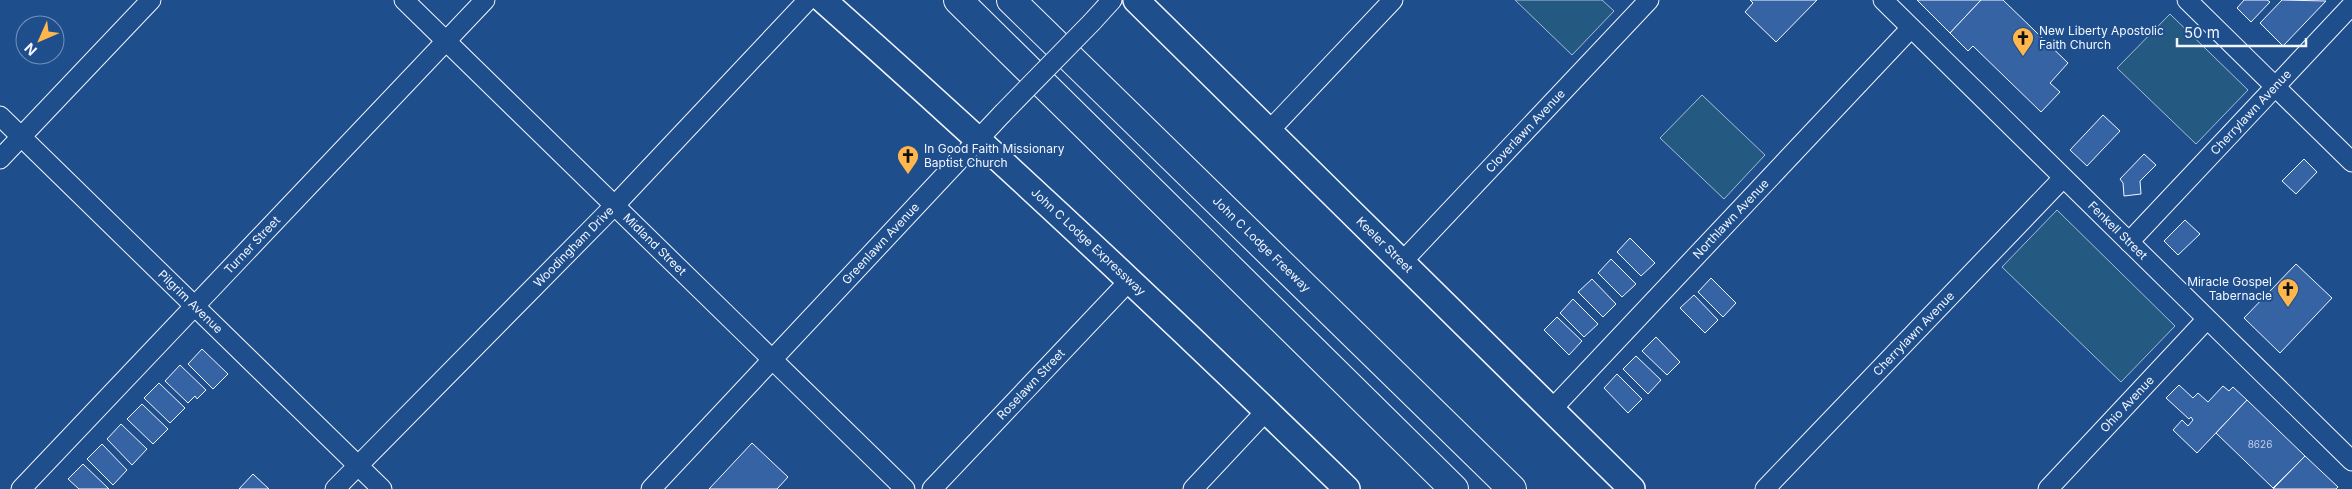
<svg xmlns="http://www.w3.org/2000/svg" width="2352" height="489" viewBox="0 0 2352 489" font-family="Inter,sans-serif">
  <rect width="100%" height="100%" fill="#1f4e8c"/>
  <g fill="#245a82" stroke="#a8bbd7">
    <polygon points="1515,0 1602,0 1614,11 1572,55"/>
    <polygon points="2170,14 2248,90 2196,144 2117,68"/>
    <polygon points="1702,95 1765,155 1724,199 1660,138"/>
    <polygon points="2057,210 2175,326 2121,382 2002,267"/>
  </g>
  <g fill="#3563a3" stroke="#f2f6ff">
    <polygon points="1750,0 1817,0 1776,42 1745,12 1753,3"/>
    <polygon points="1917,0 1981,0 1950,33"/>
    <polygon points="1981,0 2003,0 2068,63 2050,83 2060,92 2041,112 1973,46 1968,51 1950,33"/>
    <polygon points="2244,0 2267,0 2270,2 2251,22 2237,8"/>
    <polygon points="2282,0 2326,1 2283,46 2260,23"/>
    <polygon points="2103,115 2120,131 2087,166 2070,150"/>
    <polygon points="2144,154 2156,165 2140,181 2141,194 2124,196 2123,183 2120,179"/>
    <polygon points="2304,159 2317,172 2296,194 2282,181"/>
    <polygon points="2185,220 2200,234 2178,255 2164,241"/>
    <polygon points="1630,238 1655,263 1641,276 1617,252"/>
    <polygon points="1611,259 1636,284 1622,297 1598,273"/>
    <polygon points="2296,264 2332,298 2280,353 2244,318"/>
    <polygon points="1711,278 1736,303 1723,317 1698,292"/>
    <polygon points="1592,279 1616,304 1603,317 1578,292"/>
    <polygon points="1694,295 1718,320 1705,333 1680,308"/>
    <polygon points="1573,299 1598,324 1584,337 1560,313"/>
    <polygon points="1557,317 1582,341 1569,355 1544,330"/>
    <polygon points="1656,337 1680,362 1667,375 1642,351"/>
    <polygon points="202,349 228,374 213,389 188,364"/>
    <polygon points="1636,356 1661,380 1648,394 1623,369"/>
    <polygon points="180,365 206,390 197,399 195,396 188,403 165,381"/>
    <polygon points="1617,374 1642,399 1628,413 1604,388"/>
    <polygon points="159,383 185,408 170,423 144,398"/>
    <polygon points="2179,385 2193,398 2198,393 2208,402 2223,386 2229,391 2233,387 2247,400 2197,453 2173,430 2182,420 2188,426 2193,420 2191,417 2189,419 2166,398"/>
    <polygon points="2247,400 2305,456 2273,488 2216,433"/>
    <polygon points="142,404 168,429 153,444 127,419"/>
    <polygon points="121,424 147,449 132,465 107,439"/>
    <polygon points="752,443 788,477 777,489 709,489"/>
    <polygon points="102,444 127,470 113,485 87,459"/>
    <polygon points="2305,456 2338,487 2336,489 2273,489"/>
    <polygon points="83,464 109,489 79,489 68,479"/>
    <polygon points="253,474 269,489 239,489"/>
  </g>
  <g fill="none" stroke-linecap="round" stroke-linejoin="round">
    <g stroke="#f2f6ff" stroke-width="21">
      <g id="minor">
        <path id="s1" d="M404,0L905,489"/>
        <path id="s2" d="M1883,0L2352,461"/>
        <polyline points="2187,0 2352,162"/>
        <polyline points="1092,22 1112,0"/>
        <path id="s3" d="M0,116L382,489"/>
        <polyline points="1269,131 1393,0"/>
        <polyline points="0,159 151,0"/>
        <path id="s4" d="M2129,242L2352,5"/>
        <path id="s5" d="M1402,262L1649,0"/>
        <path id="s6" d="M1552,409L1911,28"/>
        <path id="s7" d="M21,489L485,0"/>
        <path id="s8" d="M335,489L615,205L808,0"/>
        <path id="s9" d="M651,489L1003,113"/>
        <path id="s10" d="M932,489L1130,280"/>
        <polyline points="1193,489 1267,410"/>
        <path id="s11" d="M1765,489L2063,178"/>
        <path id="s12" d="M2048,489L2207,319"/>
      </g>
    </g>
    <g stroke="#f2f6ff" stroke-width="28">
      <g id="major">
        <path id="s13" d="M823,0C1002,159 1176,322 1347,489"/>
        <path id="s14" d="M1136,0L1632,489"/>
      </g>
    </g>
    <g stroke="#f2f6ff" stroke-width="30">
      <g id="highway">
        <polyline points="958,0 1454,489"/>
        <path id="s15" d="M1011,0L1512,489"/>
      </g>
    </g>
    <use href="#minor" stroke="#1f4e8c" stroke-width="19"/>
    <use href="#major" stroke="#1f4e8c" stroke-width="25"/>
    <use href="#highway" stroke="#1f4e8c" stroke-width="28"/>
    <g stroke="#f2f6ff" stroke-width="21" stroke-linecap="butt">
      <polyline id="minor-bridge" points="1003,113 1092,22"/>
    </g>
    <use href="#minor-bridge" stroke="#1f4e8c" stroke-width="19"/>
  </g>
  <defs>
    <g id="church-pin" transform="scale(1.125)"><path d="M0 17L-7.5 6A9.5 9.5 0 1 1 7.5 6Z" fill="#ffb74d" stroke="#1f4e8c"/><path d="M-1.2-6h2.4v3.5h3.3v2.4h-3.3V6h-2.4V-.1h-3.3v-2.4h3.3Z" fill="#111"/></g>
  </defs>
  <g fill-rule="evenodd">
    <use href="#church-pin" x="2023" y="38"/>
    <use href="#church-pin" x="908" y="156"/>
    <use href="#church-pin" x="2288" y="289"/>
  </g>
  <g text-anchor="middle" stroke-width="4" stroke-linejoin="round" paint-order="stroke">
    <g font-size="10" fill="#c3d1e8">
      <text x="2260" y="448">8626</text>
    </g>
    <g font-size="12" fill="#f2f6ff" stroke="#1f4e8c" text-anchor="start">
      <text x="2039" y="35">New Liberty Apostolic<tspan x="2039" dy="14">Faith Church</tspan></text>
      <text x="924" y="153">In Good Faith Missionary<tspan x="924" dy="14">Baptist Church</tspan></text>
      <text x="2272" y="286" text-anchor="end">Miracle Gospel<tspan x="2272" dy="14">Tabernacle</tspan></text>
    </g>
    <g font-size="12" fill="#f2f6ff" stroke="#1f4e8c">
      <text dy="4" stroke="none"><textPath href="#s4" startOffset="178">Cherrylawn Avenue</textPath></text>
      <text dy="4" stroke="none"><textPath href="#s5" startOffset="180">Cloverlawn Avenue</textPath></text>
      <text dy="4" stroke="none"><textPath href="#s6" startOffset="261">Northlawn Avenue</textPath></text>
      <text dy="4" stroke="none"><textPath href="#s2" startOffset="329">Fenkell Street</textPath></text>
      <text dy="4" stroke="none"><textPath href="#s13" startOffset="359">John C Lodge Expressway</textPath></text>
      <text dy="4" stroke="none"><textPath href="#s1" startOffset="350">Midland Street</textPath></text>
      <text dy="4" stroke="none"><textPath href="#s9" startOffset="336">Greenlawn Avenue</textPath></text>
      <text dy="4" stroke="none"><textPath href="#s14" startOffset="349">Keeler Street</textPath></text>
      <text dy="4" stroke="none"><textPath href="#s7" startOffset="336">Turner Street</textPath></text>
      <text dy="4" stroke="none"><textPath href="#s15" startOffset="350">John C Lodge Freeway</textPath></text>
      <text dy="4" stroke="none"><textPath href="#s8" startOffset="340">Woodingham Drive</textPath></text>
      <text dy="4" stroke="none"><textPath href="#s3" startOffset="266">Pilgrim Avenue</textPath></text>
      <text dy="4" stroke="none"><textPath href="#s11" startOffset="215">Cherrylawn Avenue</textPath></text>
      <text dy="4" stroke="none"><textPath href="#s10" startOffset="144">Roselawn Street</textPath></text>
      <text dy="4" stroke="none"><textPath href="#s12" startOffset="116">Ohio Avenue</textPath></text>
    </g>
  </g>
  <g transform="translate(40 40) rotate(225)"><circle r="24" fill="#1f4e8c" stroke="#7391ba"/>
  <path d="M0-4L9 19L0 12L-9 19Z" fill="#ffb74d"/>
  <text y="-8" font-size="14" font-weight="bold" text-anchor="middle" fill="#f2f6ff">N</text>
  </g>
  <path d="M2177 38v8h129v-8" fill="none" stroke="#f2f6ff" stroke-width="2.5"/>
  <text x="2184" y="38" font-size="15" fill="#f2f6ff" stroke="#1f4e8c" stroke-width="4" paint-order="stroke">50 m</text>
</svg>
